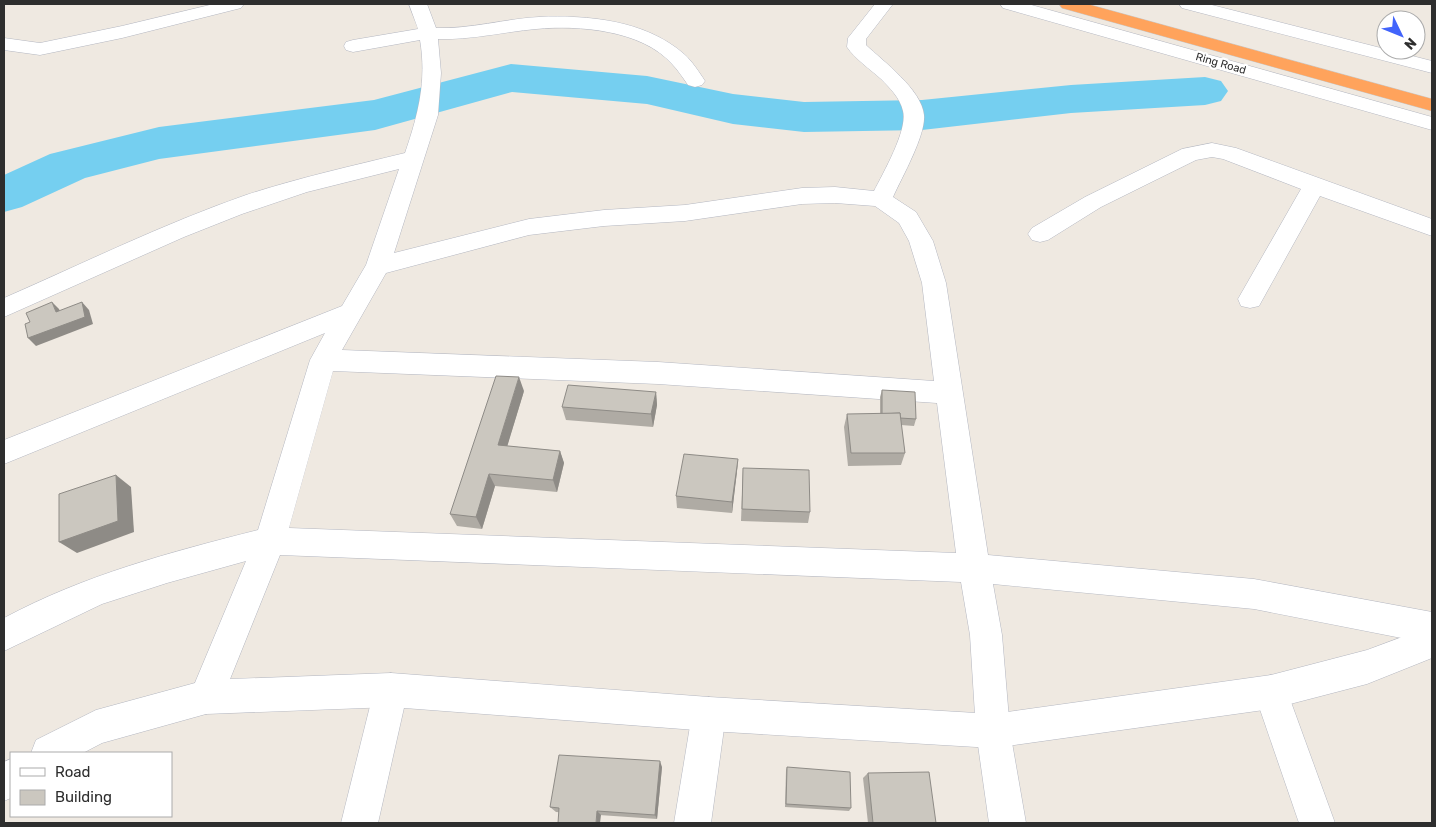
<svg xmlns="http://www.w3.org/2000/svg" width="1436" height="827" viewBox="0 0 1436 827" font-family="Rubik,sans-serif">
  <rect width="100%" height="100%" fill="#efe9e1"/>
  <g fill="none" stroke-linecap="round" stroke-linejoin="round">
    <polygon fill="#75cff0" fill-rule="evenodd" points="511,64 647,76 733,94 804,102 922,100 1071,85 1205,77 1221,81 1228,91 1221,101 1205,105 1071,113 922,130 804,132 733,124 647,104 512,92 375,130 159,159 85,178 22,207 4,212 4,175 50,154 159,127 374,100"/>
    <g stroke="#b4b7c1" stroke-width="1">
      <g id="street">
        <polygon points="214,4 244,4 241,8 122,38 40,55 4,50 4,38 40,43 122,26"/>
        <path d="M409,4H427L436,28C471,29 504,19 539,17C588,15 645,20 684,54C692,61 699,72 705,81L702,85L695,87L688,85C683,78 678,70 672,64C642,30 579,25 536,29C503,32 471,40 438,39L441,73L438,115L394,253L529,219L604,210L685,205L802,188L835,187L874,191C883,173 908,130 903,111C900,98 890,88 881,79C870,69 855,59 847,47L848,38L875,4H893L866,39V45C883,61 922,90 924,115C926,135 902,177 893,197L916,212L933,241L946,283L988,555L1254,579L1432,612V644L1254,609L993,584L1002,635L1010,731L1026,823H989L976,731L970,635L961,582L280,555L218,709L206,714L194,709L189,697L246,561L167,583L102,604L4,651V618C84,575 171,552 258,530L310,360L325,333L4,464V440L342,306L366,265L399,169L307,192L242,214L184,237L4,317V298C84,263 163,224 246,195C298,178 352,166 405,153C418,115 427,81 420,40L353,52L346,50L344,46L346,42L353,40L418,29ZM835,203L875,206L899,223L909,241L922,283L934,381L658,362L342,350L386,273L529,235L604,226L685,221L802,204ZM333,371L658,384L937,403L956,553L289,528Z"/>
        <polygon points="1212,143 1236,148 1432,219 1432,236 1320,196 1259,306 1250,308 1241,306 1238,299 1301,189 1223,159 1212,157 1196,160 1101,207 1048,240 1040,242 1032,240 1028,234 1032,228 1085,197 1182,149"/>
        <polygon points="391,673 403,678 408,690 378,823 341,823 374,690 379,678"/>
        <polygon points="1271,675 1283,680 1335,823 1299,823 1254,692 1259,680"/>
        <polygon points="709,697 721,702 726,714 711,823 674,823 692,714 697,702"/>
      </g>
    </g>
    <g stroke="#b4b7c1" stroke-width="1">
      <g id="secondary">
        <polygon points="1000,4 1028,4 1432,117 1432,130 1003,8"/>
        <polygon points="1179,4 1208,4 1432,61 1432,73 1182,8"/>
        <polygon points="1432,626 1432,658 1367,684 1271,709 993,748 709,731 391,707 206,714 102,743 83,753 31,753 36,740 96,710 206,680 391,673 709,697 993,714 1271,675 1367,650"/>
        <polygon points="11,759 11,798 4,801 4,762"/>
      </g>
    </g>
    <g stroke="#c9c9c9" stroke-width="1">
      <polygon id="highway" points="1059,4 1087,4 1432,99 1432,111 1062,8"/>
    </g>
    <use href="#street" fill="#fff" fill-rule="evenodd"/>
    <use href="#secondary" fill="#fff" fill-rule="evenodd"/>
    <use href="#highway" fill="#ffa35c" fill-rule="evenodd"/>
  </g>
  <g fill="#afaba4">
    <polygon points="882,390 916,419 914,426 901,425 905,453 901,465 848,466 844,427 847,414 880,414 880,397"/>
    <polygon points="524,391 507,446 560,451 564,463 557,492 495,486 482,529 457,526 450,514"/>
    <polygon points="656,392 657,405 653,427 566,420 562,407"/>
    <polygon points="738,459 737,471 732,513 677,508 676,496"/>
    <polygon points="743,468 810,512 808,523 741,521"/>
    <polygon points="662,767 657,819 556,812 550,807"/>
    <polygon points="787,767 851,808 849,811 785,807 786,770"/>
    <polygon points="868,773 936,823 868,823 863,778"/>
  </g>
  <g fill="#8e8b86">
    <polygon points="52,302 59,309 64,319 56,312"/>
    <polygon points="82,302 89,310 93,324 36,346 28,338"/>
    <polygon points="519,377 524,391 504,457 498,445"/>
    <polygon points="656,392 657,405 653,427 651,414"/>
    <polygon points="560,451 564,463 557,492 553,480"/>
    <polygon points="738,459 737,471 732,513 732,502"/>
    <polygon points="489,474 495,486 482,529 476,517"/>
    <polygon points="116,475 131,487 134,532 77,553 59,542"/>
    <polygon points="660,761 662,767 657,819 655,815"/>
    <polygon points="597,811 601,815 600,823 596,823"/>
  </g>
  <g fill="#cbc7bf" stroke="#8e8b86">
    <polygon points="52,302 56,312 82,302 85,317 28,338 25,324 30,322 26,313"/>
    <polygon points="496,376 519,377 498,445 560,451 553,480 489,474 476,517 450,514"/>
    <polygon points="568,385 656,392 651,414 562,407"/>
    <polygon points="882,390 915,392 916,419 900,418 900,413 882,414"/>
    <polygon points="900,413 905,453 851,453 847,414"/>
    <polygon points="684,454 738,459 732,502 676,496"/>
    <polygon points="743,468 809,470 810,512 742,509"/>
    <polygon points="116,475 118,521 59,542 59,494"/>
    <polygon points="559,755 660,761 655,815 597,811 596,823 558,823 559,808 550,807"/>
    <polygon points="787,767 850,772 851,808 786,804"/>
    <polygon points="929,772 936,823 873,823 868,773"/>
  </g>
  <g text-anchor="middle" stroke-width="4.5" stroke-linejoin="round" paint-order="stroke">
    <g font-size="11" fill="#2e2e2e" stroke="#fff">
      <text transform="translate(1221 63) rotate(16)" y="4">Ring Road</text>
    </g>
  </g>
  <rect width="1436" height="827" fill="none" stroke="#2e2e2e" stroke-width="10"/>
  <rect x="10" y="752" width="162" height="65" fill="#ffffff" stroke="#ababab"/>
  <rect x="20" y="768" width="25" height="8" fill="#ffffff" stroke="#ababab"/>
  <text x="55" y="777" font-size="15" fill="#2e2e2e">Road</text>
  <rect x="20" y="790" width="25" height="15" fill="#cbc7bf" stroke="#ababab"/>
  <text x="55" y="802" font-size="15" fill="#2e2e2e">Building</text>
  <g transform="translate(1401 35) rotate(133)"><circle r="24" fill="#ffffff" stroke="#ababab"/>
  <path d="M0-4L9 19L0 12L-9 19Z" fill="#4264fb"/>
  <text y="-8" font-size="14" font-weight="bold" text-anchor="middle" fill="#2e2e2e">N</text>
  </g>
</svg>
